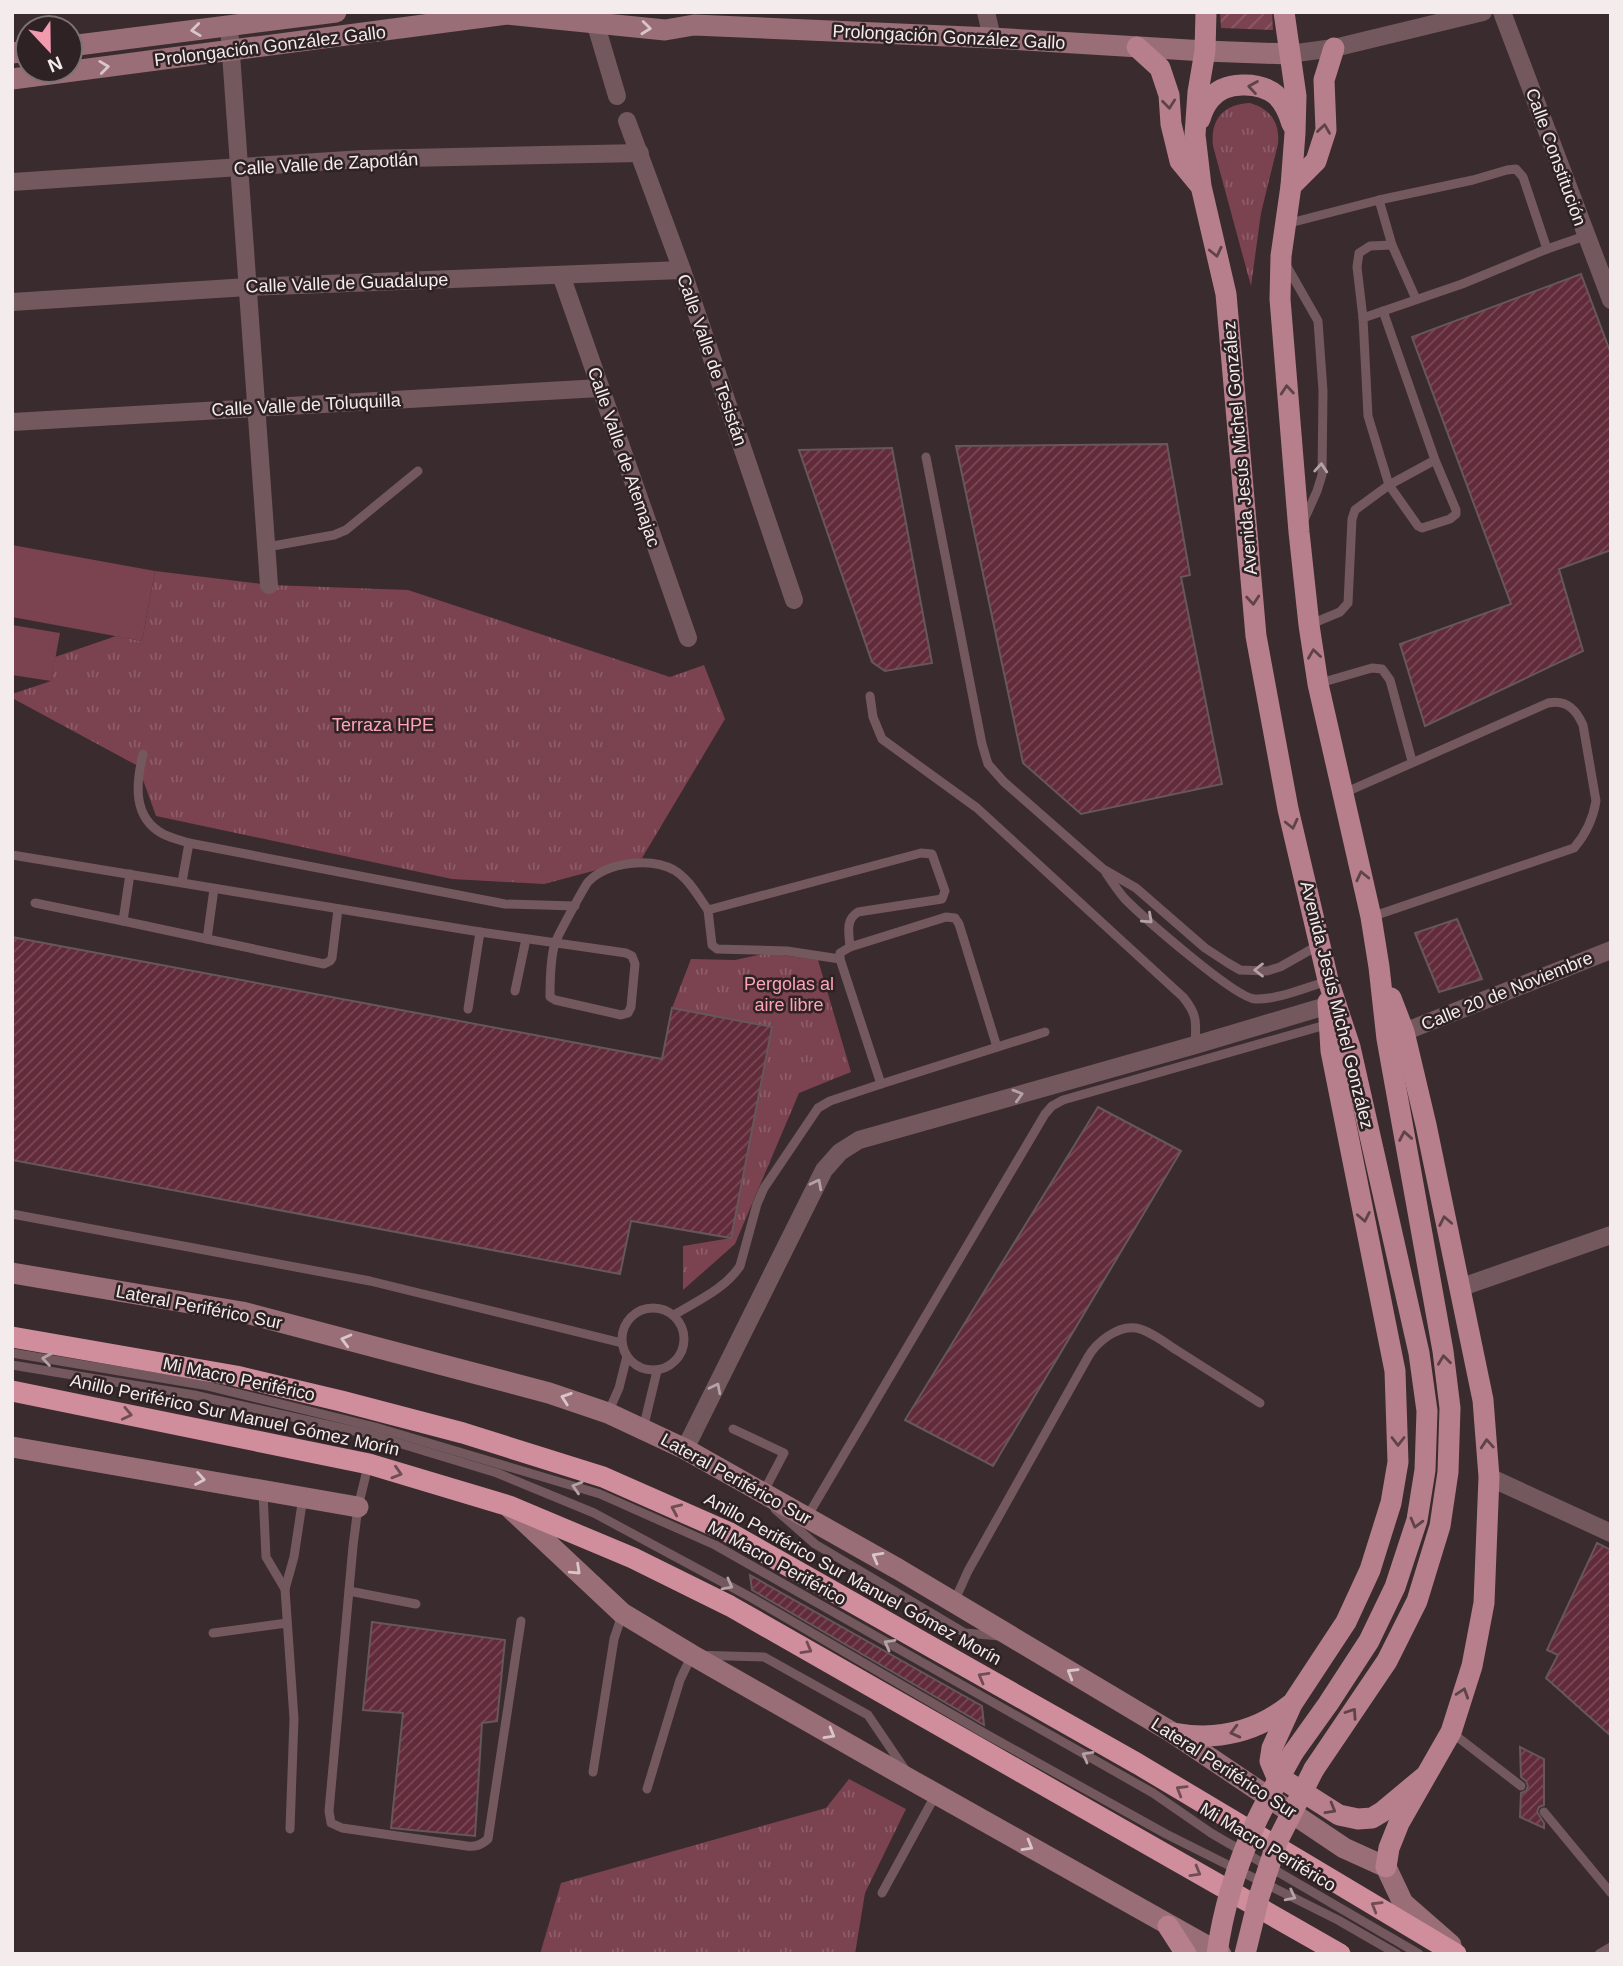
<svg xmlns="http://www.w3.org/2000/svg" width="1623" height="1966" viewBox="0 0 1623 1966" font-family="Helvetica,sans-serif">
  <defs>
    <pattern id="grass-tufts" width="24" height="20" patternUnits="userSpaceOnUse" patternTransform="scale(1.75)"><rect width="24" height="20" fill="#7b4250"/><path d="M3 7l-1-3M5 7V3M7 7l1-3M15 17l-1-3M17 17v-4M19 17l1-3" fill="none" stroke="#8e5d6a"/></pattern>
    <pattern id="garden-furrows" width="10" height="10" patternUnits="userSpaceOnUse" patternTransform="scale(1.75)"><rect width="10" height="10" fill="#7b4250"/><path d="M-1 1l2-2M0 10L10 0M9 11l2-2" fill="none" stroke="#8e5d6a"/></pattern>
    <pattern id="building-hatch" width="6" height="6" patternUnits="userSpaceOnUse" patternTransform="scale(1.75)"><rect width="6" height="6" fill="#622b3a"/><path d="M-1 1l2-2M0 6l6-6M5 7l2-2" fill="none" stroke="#794a57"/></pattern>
  </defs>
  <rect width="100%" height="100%" fill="#392b2e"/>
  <g fill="url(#grass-tufts)">
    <path d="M1250,103C1271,109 1280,123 1278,144L1261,213L1251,286L1213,146C1210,119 1224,104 1250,103Z"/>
    <polygon points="155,571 270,585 408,590 670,677 704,665 725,719 642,858 544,884 452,879 156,816 138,766 12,698 12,694 51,681 55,657 116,636 142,641"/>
    <polygon points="768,953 818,960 851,1072 799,1093 735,1244 683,1290 683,1246 731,1238 772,1028 672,1008 691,959 735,960"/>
    <polygon points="849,1779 906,1809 865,1893 855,1954 540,1954 561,1883 826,1808"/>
  </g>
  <polygon fill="url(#garden-furrows)" points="1220,12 1272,12 1273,30 1221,28"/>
  <g fill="#7b4250">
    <polygon points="12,545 155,571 142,641 12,617"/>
    <polygon points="12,625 60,633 51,681 12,675"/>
  </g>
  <g fill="url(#building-hatch)" stroke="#66575a" stroke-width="2">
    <polygon points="1581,274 1611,354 1611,550 1559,569 1583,651 1425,726 1400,644 1511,604 1412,337"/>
    <polygon points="1167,444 1190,575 1181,577 1222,784 1081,814 1023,763 956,446"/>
    <polygon points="892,448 932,663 885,671 872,662 799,450"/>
    <polygon points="1457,919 1482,979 1439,992 1415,933"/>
    <polygon points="12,937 662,1059 672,1008 772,1027 731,1238 631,1221 620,1274 12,1160"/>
    <polygon points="1098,1107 1181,1151 993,1466 905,1420"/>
    <polygon points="1597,1543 1611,1550 1611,1736 1546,1678 1558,1655 1547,1650"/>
    <polygon points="750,1575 982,1706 984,1725 752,1590"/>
    <polygon points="372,1622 505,1640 497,1721 482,1723 475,1836 391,1828 403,1713 363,1710"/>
    <polygon points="1520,1747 1544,1759 1544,1805 1539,1807 1537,1812 1544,1823 1544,1828 1520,1817 1521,1793 1526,1791 1528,1786 1526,1781 1521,1777"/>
  </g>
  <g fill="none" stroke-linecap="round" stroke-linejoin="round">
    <g stroke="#73585e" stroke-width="9">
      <polyline points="1379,200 1392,245 1416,299"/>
      <polyline points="1286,224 1379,200 1473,180 1507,170 1516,169 1523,177 1547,249 1462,284 1363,318 1368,416 1389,485 1355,510 1352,519 1348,603 1340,612 1311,624"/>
      <polyline points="1547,249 1585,236"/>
      <polyline points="1285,263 1318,321 1323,391 1322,475 1317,491 1304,520"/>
      <polyline points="1383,311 1435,460 1456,510 1456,514 1450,519 1422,528 1418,526 1389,485 1435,460"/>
      <polyline points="1363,318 1357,267 1359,253 1370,246 1392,245"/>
      <polyline points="926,457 982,744 988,764 1004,782 1103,869 1136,888 1205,948 1228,963 1240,970 1267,971 1280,967 1319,945"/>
      <polyline points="267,547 334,535 346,530 418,471"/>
      <polyline points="1320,683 1372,668 1382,669 1390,680 1412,761"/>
      <path d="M870,696L873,717L882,739L977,808L1183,997C1198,1015 1196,1023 1195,1045"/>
      <path d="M143,754C136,783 132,817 163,834C171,838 180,840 189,843L505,904L575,906"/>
      <path d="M1344,793L1548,703C1566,699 1576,709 1583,725L1596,801C1593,819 1586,834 1574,848L1371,917"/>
      <path d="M12,855L480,932L626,953L632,956L635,964L631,1007L628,1013L621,1015L555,1000L550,997C550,983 551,956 555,943C558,935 583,889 588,882C607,862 651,857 674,870C689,879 698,896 708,910"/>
      <path d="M1106,873C1112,882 1118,891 1125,899C1143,917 1235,998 1255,999C1278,1000 1307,987 1328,981"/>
      <polyline points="130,874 123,921 207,939"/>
      <polyline points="182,882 189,843"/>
      <polyline points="214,889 207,939 324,964 330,961 332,958 338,909"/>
      <polyline points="35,903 123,921"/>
      <path d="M840,959L787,951L717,949L712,945L708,910L921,853L932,854L945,891L942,899L858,912C845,920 849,933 850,947"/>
      <polyline points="515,991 526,939"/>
      <polyline points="468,1009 480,932"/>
      <polyline points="881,1084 840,959 840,953 850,947 946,917 955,918 959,924 997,1047"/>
      <polyline points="12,1214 370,1281 622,1343"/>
      <circle cx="653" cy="1339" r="31"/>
      <path d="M674,1315C697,1301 725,1289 740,1266L757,1204L764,1188L818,1108L830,1101L881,1084L1045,1032"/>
      <polyline points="12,1353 203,1385 375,1427 600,1494 715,1545 1153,1793 1211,1833 1419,1954"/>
      <polyline points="12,1365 194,1395 372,1435 497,1473 594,1513 752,1598 984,1733 1166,1834 1338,1920 1397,1954"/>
      <polyline points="608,1413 619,1388 627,1356"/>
      <polyline points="643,1429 657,1371"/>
      <polyline points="733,1429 784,1453 763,1493"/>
      <path d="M368,1466L358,1507L353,1546L329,1811L331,1823L342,1828L467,1846C476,1847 481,1845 488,1839L521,1621"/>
      <polyline points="263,1492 266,1557 285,1589"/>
      <polyline points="775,1509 815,1544 965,1633 1000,1636"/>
      <polyline points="807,1517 1045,1114 1052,1106 1063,1100 1329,1024"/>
      <polyline points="349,1591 416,1604"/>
      <path d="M954,1602L968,1571L1088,1357C1096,1343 1117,1325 1136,1328C1149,1330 1167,1344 1178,1351C1206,1369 1233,1386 1260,1403"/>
      <polyline points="213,1633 287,1623"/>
      <polyline points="1451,1732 1521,1786"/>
      <polyline points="593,1772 614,1639 622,1615"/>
      <polyline points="647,1789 680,1680 692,1655 764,1657 868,1715 906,1771"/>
      <polyline points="1544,1812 1611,1893"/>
      <polyline points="290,1829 294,1719 285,1589 294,1557 303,1497"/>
      <polyline points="882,1893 936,1794"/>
      <polyline points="1599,1954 1611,1947"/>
    </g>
    <g stroke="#73585e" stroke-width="18">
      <polyline points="986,12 992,38"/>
      <polyline points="1502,12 1611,300"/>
      <polyline points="595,22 617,96"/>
      <polyline points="229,26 269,585"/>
      <polyline points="1289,54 1334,48 1483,12"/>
      <polyline points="627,121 682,270 794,600"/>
      <polyline points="12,182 363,159 640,153"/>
      <polyline points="561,275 688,638"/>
      <polyline points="12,302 248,287 682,270"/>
      <polyline points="12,422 600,388"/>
      <polyline points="1404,1032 1611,950"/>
      <polyline points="1459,1288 1611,1235"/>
      <polyline points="685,1449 824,1170 840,1152 859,1140 1195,1045 1329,1005"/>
      <polyline points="1489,1477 1611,1533"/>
    </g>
    <g stroke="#996e77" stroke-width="21">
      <polyline points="70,46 336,12"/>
      <polyline points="12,53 28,51"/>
      <polyline points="12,79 507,14 665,30 694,25 992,38 1205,51 1289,54"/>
      <polyline points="12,1273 242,1312 549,1393 608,1413 685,1449 898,1569 1173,1733 1344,1848 1386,1867 1403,1903 1451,1945"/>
      <polyline points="12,1447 358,1507"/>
      <polyline points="510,1508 622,1613 692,1655 913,1781 1221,1954"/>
    </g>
    <g stroke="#b67f8b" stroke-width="21">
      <polyline points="1206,12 1205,51 1198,92 1195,135 1201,186 1226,294 1256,636 1288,809 1328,980 1350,1047 1419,1353 1427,1411 1425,1470 1417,1520 1395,1587 1369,1641 1328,1704 1293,1753"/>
      <polyline points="1284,12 1296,96 1295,133 1291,186 1281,256 1280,299 1299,532 1309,625 1318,684 1371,917 1379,967 1387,1039 1443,1351 1450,1408 1448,1472 1440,1526 1417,1601 1387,1661 1314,1769"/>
      <polyline points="1137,47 1160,68 1169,95 1171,124 1180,161 1199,184"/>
      <path d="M1200,119C1202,112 1205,105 1210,99C1224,81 1259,81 1276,95C1285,103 1289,114 1292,124"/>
      <polyline points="1291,186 1316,161 1326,130 1324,80 1334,48"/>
      <polyline points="1328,1002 1331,1051 1395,1371 1398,1462 1391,1503 1370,1570 1346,1622 1292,1704 1272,1748 1270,1761 1276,1775 1339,1815 1358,1819 1372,1818 1382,1812 1424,1777"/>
      <path d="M1173,1733C1216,1741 1255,1733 1290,1705"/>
      <polyline points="1386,1867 1389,1848 1399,1823 1451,1732 1472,1666 1484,1603 1489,1477 1483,1400 1426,1125 1404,1032 1391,998"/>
      <polyline points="1168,1926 1186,1954"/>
    </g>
    <g stroke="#d08e9c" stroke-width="21">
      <polyline points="12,1337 236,1376 341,1401 463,1433 603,1477 728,1532 1138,1764 1456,1954"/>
      <polyline points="12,1391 369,1464 509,1506 633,1558 730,1606 1340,1954"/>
    </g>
    <g stroke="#b67f8b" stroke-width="21">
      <path d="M1217,1954C1223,1908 1238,1862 1257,1820C1268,1797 1281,1775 1293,1753"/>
      <polyline points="1245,1954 1259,1897 1277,1842 1314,1769"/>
    </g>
  </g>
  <defs><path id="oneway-chevron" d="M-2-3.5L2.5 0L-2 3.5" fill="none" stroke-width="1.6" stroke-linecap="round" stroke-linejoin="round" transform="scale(1.75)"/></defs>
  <g stroke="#d9c6ca">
    <use href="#oneway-chevron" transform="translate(646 28) rotate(6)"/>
    <use href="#oneway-chevron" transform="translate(196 30) rotate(173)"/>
    <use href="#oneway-chevron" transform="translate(104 67) rotate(-7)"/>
    <use href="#oneway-chevron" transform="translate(346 1340) rotate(-165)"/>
    <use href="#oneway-chevron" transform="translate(566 1398) rotate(-161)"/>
    <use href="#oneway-chevron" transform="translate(200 1479) rotate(10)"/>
    <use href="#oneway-chevron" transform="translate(877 1557) rotate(-151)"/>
    <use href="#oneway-chevron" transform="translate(576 1570) rotate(43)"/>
    <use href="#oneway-chevron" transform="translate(1072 1673) rotate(-149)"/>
    <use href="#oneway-chevron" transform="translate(830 1734) rotate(30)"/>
    <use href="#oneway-chevron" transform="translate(1028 1846) rotate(30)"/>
  </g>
  <g stroke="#5e4348">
    <use href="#oneway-chevron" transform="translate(1253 87) rotate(-171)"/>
    <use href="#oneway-chevron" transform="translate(1169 104) rotate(84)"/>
    <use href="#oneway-chevron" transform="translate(1324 129) rotate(-82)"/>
    <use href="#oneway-chevron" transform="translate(1216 252) rotate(77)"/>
    <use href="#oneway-chevron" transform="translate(1287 390) rotate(-95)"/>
    <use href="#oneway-chevron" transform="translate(1253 600) rotate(85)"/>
    <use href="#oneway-chevron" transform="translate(1314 654) rotate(-98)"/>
    <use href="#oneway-chevron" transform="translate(1292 824) rotate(77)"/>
    <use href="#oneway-chevron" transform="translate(1362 876) rotate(-103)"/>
    <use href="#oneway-chevron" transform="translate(1405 1136) rotate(-100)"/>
    <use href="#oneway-chevron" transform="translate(1364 1217) rotate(79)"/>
    <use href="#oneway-chevron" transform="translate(1445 1221) rotate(-101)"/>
    <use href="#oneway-chevron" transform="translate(1444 1360) rotate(-97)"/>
    <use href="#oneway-chevron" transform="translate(1398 1441) rotate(90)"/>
    <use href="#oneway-chevron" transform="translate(1487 1444) rotate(-94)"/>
    <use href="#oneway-chevron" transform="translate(1416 1523) rotate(105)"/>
    <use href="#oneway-chevron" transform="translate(1463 1693) rotate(-72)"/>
    <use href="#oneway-chevron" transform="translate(1352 1713) rotate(-56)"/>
    <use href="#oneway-chevron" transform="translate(1235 1732) rotate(166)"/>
    <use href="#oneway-chevron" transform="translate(1331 1809) rotate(30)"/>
  </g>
  <g stroke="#b4a2a6">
    <use href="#oneway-chevron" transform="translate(1321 468) rotate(-86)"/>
    <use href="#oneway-chevron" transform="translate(1148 919) rotate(42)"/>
    <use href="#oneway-chevron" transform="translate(1259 970) rotate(-180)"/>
    <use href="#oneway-chevron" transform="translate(1018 1095) rotate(-16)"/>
    <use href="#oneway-chevron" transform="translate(817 1184) rotate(-63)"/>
    <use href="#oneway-chevron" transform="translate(47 1359) rotate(-171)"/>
    <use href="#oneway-chevron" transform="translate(716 1388) rotate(-63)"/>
    <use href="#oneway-chevron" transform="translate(577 1487) rotate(-163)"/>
    <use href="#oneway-chevron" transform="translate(728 1585) rotate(28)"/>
    <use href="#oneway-chevron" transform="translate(889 1644) rotate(-151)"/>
    <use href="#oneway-chevron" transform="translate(1087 1756) rotate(-151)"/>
    <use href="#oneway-chevron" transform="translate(1291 1896) rotate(27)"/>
  </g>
  <g stroke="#6f4d54">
    <use href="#oneway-chevron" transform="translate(127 1414) rotate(12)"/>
    <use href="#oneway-chevron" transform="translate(397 1473) rotate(17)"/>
    <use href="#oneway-chevron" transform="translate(676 1509) rotate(-156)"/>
    <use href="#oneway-chevron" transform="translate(807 1649) rotate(29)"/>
    <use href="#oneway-chevron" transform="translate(983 1677) rotate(-151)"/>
    <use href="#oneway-chevron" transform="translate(1181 1790) rotate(-149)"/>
    <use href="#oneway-chevron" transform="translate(1196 1872) rotate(30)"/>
    <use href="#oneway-chevron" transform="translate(1376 1906) rotate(-149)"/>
  </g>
  <g text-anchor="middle" stroke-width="5" stroke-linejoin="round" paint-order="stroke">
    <g font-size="18" fill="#f4ebed" stroke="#2e2224">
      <text transform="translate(949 37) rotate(3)" y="6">Prolongación González Gallo</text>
      <text transform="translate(270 46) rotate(-7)" y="6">Prolongación González Gallo</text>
      <text transform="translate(1556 157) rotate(70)" y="6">Calle Constitución</text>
      <text transform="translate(326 164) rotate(-3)" y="6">Calle Valle de Zapotlán</text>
      <text transform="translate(347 283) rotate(-2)" y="6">Calle Valle de Guadalupe</text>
      <text transform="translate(712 360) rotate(71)" y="6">Calle Valle de Tesistán</text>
      <text transform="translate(306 405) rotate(-3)" y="6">Calle Valle de Toluquilla</text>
      <text transform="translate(1240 448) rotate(-95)" y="6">Avenida Jesús Michel González</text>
      <text transform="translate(624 457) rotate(71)" y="6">Calle Valle de Atemajac</text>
      <text transform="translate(1507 991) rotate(-22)" y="6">Calle 20 de Noviembre</text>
      <text transform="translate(1337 1005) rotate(76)" y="6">Avenida Jesús Michel González</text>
      <text transform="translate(199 1307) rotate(11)" y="6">Lateral Periférico Sur</text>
      <text transform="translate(239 1379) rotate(12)" y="6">Mi Macro Periférico</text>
      <text transform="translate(235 1415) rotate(12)" y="6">Anillo Periférico Sur Manuel Gómez Morín</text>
      <text transform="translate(736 1479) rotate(29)" y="6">Lateral Periférico Sur</text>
      <text transform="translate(777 1563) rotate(29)" y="6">Mi Macro Periférico</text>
      <text transform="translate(853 1579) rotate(29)" y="6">Anillo Periférico Sur Manuel Gómez Morín</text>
      <text transform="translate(1224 1768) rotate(33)" y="6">Lateral Periférico Sur</text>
      <text transform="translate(1268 1847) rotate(31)" y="6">Mi Macro Periférico</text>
    </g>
    <g font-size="18" fill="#ffa3b7" stroke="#2e2224">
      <text x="383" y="731">Terraza HPE</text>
      <text x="789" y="990">Pergolas al<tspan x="789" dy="21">aire libre</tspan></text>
    </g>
  </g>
  <rect width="1623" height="1966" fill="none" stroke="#f4ebed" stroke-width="28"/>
  <g transform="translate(49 49) rotate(158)"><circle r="33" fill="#2e2224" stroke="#7d7274" stroke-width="2"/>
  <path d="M0-5L12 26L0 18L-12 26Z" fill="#f29aae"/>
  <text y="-10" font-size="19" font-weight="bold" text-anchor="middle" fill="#f4ebed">N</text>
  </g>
</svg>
